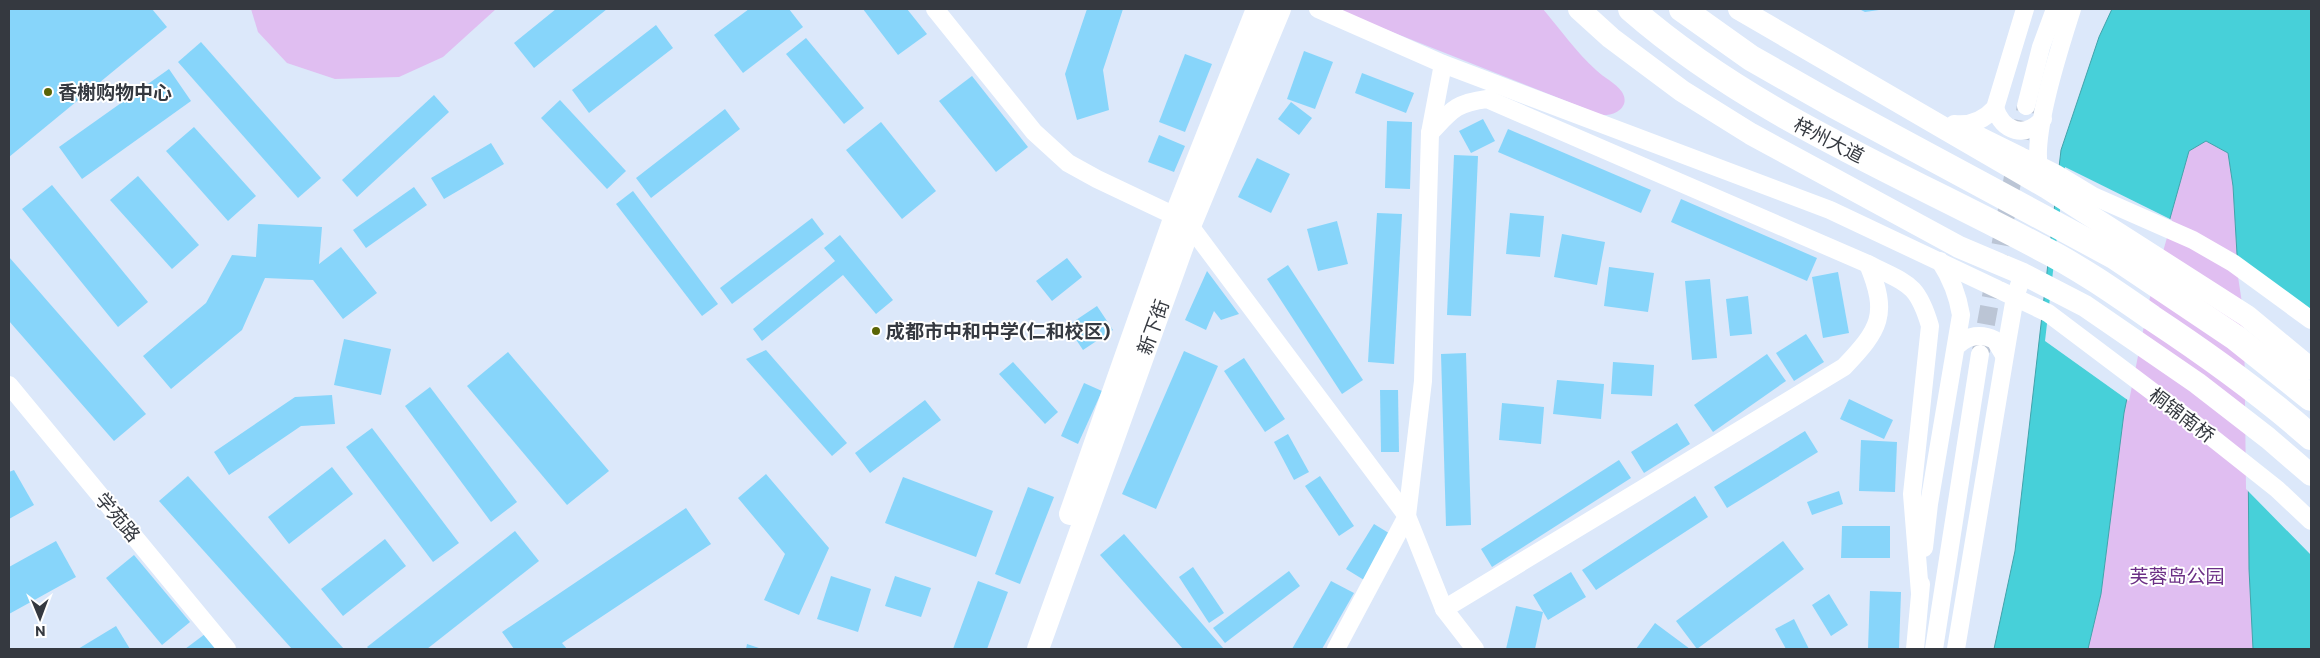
<svg xmlns="http://www.w3.org/2000/svg" width="2320" height="658" viewBox="0 0 2320 658" font-family="Commissioner,'Noto Sans SC',sans-serif">
  <rect width="100%" height="100%" fill="#dce8fa"/>
  <g fill="#e0bef1">
    <polygon points="251,9 496,9 443,57 399,77 335,79 287,63 258,32"/>
    <path d="M1334,9H1543C1560,29 1576,52 1596,70C1603,77 1616,83 1622,92C1632,108 1611,118 1599,114Z"/>
    <polygon points="2206,141 2228,153 2233,186 2237,254 2247,316 2249,569 2253,649 2088,649 2101,594 2124,413 2147,300 2189,151"/>
  </g>
  <polygon fill="#47d0d9" stroke="#42a3ab" points="2112,9 2311,9 2311,649 2253,649 2249,569 2247,316 2237,254 2233,186 2228,153 2206,141 2189,151 2147,300 2124,413 2101,594 2088,649 1994,649 2015,551 2061,150 2099,37"/>
  <g fill="#dce8fa">
    <polygon points="2065,167 2172,220 2149,301 2129,401 2045,341"/>
    <polygon points="2235,257 2311,313 2311,555 2246,489 2244,316"/>
  </g>
  <g fill="#87d5fa">
    <polygon points="9,9 152,9 167,27 9,157"/>
    <polygon points="556,9 607,9 534,68 514,43"/>
    <polygon points="749,9 789,9 803,27 743,73 714,35"/>
    <polygon points="863,9 907,9 927,34 898,55"/>
    <polygon points="1087,9 1123,9 1103,70 1109,110 1077,120 1065,74"/>
    <polygon points="1859,9 1879,9 1879,10 1865,12"/>
    <polygon points="656,25 673,48 589,113 572,90"/>
    <polygon points="806,38 864,108 844,124 786,54"/>
    <polygon points="201,42 321,178 298,198 178,62"/>
    <polygon points="1304,51 1333,62 1315,109 1287,99"/>
    <polygon points="1185,54 1212,64 1185,132 1159,122"/>
    <polygon points="169,69 191,101 82,179 59,147"/>
    <polygon points="1362,73 1414,93 1406,113 1355,93"/>
    <polygon points="972,76 1028,147 996,172 939,101"/>
    <polygon points="434,95 449,112 357,197 342,180"/>
    <polygon points="560,100 626,171 607,189 541,118"/>
    <polygon points="1291,102 1312,118 1299,135 1278,119"/>
    <polygon points="725,109 740,129 651,198 636,178"/>
    <polygon points="1483,119 1495,141 1471,153 1459,131"/>
    <polygon points="1387,121 1412,122 1410,189 1385,188"/>
    <polygon points="881,122 936,191 902,219 846,150"/>
    <polygon points="194,127 256,196 228,221 166,151"/>
    <polygon points="1508,129 1651,190 1641,213 1498,152"/>
    <polygon points="1159,135 1185,146 1174,172 1148,162"/>
    <polygon points="491,143 504,164 444,199 431,178"/>
    <polygon points="1454,155 1478,156 1471,316 1447,315"/>
    <polygon points="1257,158 1290,174 1271,213 1238,197"/>
    <polygon points="138,176 199,245 172,269 110,200"/>
    <polygon points="52,185 148,302 118,327 22,209"/>
    <polygon points="414,187 427,205 366,248 353,230"/>
    <polygon points="633,191 718,304 702,316 616,204"/>
    <polygon points="1681,199 1817,258 1807,281 1671,222"/>
    <polygon points="1377,213 1402,214 1394,364 1368,362"/>
    <polygon points="1510,213 1544,216 1540,257 1506,254"/>
    <polygon points="812,218 824,234 732,304 720,288"/>
    <polygon points="1337,221 1348,264 1318,271 1307,229"/>
    <polygon points="258,224 322,227 319,264 341,247 377,293 343,319 313,280 265,278 242,330 171,389 143,356 206,303 232,255 256,257"/>
    <polygon points="1562,234 1605,242 1597,285 1554,277"/>
    <polygon points="840,235 893,300 876,314 843,275 762,341 753,329 835,261 824,248"/>
    <polygon points="9,257 146,414 114,441 9,321"/>
    <polygon points="1067,258 1082,277 1052,301 1036,281"/>
    <polygon points="1288,265 1363,380 1342,394 1267,279"/>
    <polygon points="1609,267 1654,273 1648,312 1604,306"/>
    <polygon points="1207,271 1239,314 1221,320 1214,311 1206,330 1185,320"/>
    <polygon points="1838,272 1849,333 1823,338 1812,277"/>
    <polygon points="1710,279 1717,358 1692,360 1685,281"/>
    <polygon points="1748,296 1752,334 1730,336 1726,299"/>
    <polygon points="1097,306 1113,330 1083,350 1067,326"/>
    <polygon points="1806,334 1824,362 1794,381 1776,353"/>
    <polygon points="344,339 391,349 381,395 334,385"/>
    <polygon points="766,350 847,443 832,456 746,359"/>
    <polygon points="1184,351 1218,366 1156,509 1122,494"/>
    <polygon points="508,352 609,471 567,505 467,386"/>
    <polygon points="1466,353 1471,525 1446,526 1441,354"/>
    <polygon points="1767,354 1786,381 1713,432 1694,405"/>
    <polygon points="1244,358 1285,419 1265,432 1224,371"/>
    <polygon points="1013,362 1058,412 1045,424 999,374"/>
    <polygon points="1613,362 1654,365 1652,396 1611,394"/>
    <polygon points="1557,380 1604,384 1601,419 1553,414"/>
    <polygon points="1084,383 1102,391 1078,444 1061,436"/>
    <polygon points="430,387 517,502 491,522 405,406"/>
    <polygon points="1380,390 1398,390 1399,452 1381,452"/>
    <polygon points="332,395 335,424 301,426 229,475 214,452 295,397"/>
    <polygon points="1849,399 1893,420 1884,439 1840,419"/>
    <polygon points="925,400 941,420 870,473 855,453"/>
    <polygon points="1502,403 1544,407 1541,444 1499,440"/>
    <polygon points="1677,423 1690,444 1644,473 1631,452"/>
    <polygon points="372,428 459,543 433,562 346,447"/>
    <polygon points="1805,431 1818,452 1727,508 1714,487"/>
    <polygon points="1288,434 1309,472 1294,480 1274,442"/>
    <polygon points="1861,440 1897,442 1895,492 1859,491"/>
    <polygon points="1619,460 1631,478 1492,567 1481,549"/>
    <polygon points="332,467 353,494 289,544 268,517"/>
    <polygon points="14,470 34,505 9,519 9,472"/>
    <polygon points="766,474 829,548 799,615 764,600 785,554 738,498"/>
    <polygon points="188,476 344,649 292,649 159,501"/>
    <polygon points="1320,476 1354,526 1339,536 1305,486"/>
    <polygon points="903,477 993,511 976,557 885,523"/>
    <polygon points="1028,487 1054,497 1020,584 995,574"/>
    <polygon points="1839,491 1843,504 1812,515 1807,502"/>
    <polygon points="1695,496 1708,517 1596,590 1582,570"/>
    <polygon points="686,508 711,544 562,643 567,649 514,649 502,632"/>
    <polygon points="1374,524 1392,535 1364,580 1346,569"/>
    <polygon points="1842,526 1890,526 1890,558 1841,558"/>
    <polygon points="515,531 539,561 427,649 369,649 367,647"/>
    <polygon points="1124,534 1224,649 1183,649 1100,555"/>
    <polygon points="385,539 406,566 343,616 321,589"/>
    <polygon points="56,541 76,577 9,614 9,567"/>
    <polygon points="1783,541 1804,569 1697,649 1676,621"/>
    <polygon points="134,555 190,622 162,645 106,578"/>
    <polygon points="1193,567 1224,613 1209,623 1179,577"/>
    <polygon points="1289,571 1300,586 1225,643 1213,628"/>
    <polygon points="1571,572 1586,597 1548,620 1533,595"/>
    <polygon points="831,576 871,589 858,632 817,619"/>
    <polygon points="895,576 931,588 921,617 885,606"/>
    <polygon points="978,581 1008,592 987,649 953,649"/>
    <polygon points="1331,581 1354,593 1322,649 1292,649"/>
    <polygon points="1870,591 1901,592 1899,649 1868,649"/>
    <polygon points="1829,594 1848,625 1831,636 1812,605"/>
    <polygon points="1516,606 1543,612 1535,649 1506,649"/>
    <polygon points="1794,619 1809,649 1786,649 1775,629"/>
    <polygon points="1655,623 1690,649 1636,649"/>
    <polygon points="116,626 130,649 78,649"/>
    <polygon points="205,634 217,649 185,649"/>
    <polygon points="747,644 762,649 746,649"/>
  </g>
  <g fill="none" stroke-linecap="round" stroke-linejoin="round">
    <polyline stroke="#bbc5d5" stroke-width="18" stroke-dasharray="18 9" stroke-linecap="butt" points="1981,351 2026,106"/>
    <g stroke="#fff" stroke-width="18">
      <polyline points="935,9 1034,132 1068,163 1097,179 1175,216 1190,226 1407,516 1444,609 1475,649"/>
      <polyline points="1318,9 1443,64 1830,210 2048,313 2190,420 2277,489 2311,521"/>
      <polyline points="2026,106 2041,47 2055,9"/>
      <path d="M1995,108C2003,132 2025,139 2043,119"/>
      <path d="M1954,124C1971,126 1984,120 1995,108L2025,9"/>
      <polyline points="1958,125 2055,173 2093,196 2193,240 2233,263 2311,320"/>
      <path d="M1430,133C1451,111 1455,103 1487,99L1868,264C1907,284 1917,282 1930,326L1912,494L1920,593"/>
      <path d="M2041,174C2028,143 2061,44 2072,9"/>
      <path d="M1957,346C1968,335 1981,333 1995,340L2004,355"/>
      <polyline points="9,385 227,649"/>
      <path d="M1924,548L1929,504L1961,315C1958,296 1951,278 1940,261"/>
      <path d="M1444,609L1844,367C1880,329 1889,315 1868,264"/>
      <polyline points="1336,649 1407,516 1423,381 1430,133 1443,64"/>
      <polyline points="1915,649 1921,584"/>
      <polyline points="1934,649 1980,354"/>
      <polyline points="1956,649 2008,337 2015,297 2023,274"/>
    </g>
    <g stroke="#fff" stroke-width="22">
      <polyline points="1579,9 1611,38 1682,91 1751,134 1959,247 2023,274 2085,306 2197,383 2268,438 2311,475"/>
      <polyline points="1739,9 2047,188 2247,316 2311,369"/>
      <polyline points="1070,514 1175,216 1257,9"/>
      <polyline points="1038,649 1190,226 1280,9"/>
    </g>
    <g stroke="#fff" stroke-width="26">
      <path d="M1631,9C1750,113 1900,173 2039,247C2079,267 2116,293 2152,318C2208,355 2261,393 2311,437"/>
      <polyline points="1682,9 1751,58 1832,104 2114,256 2236,338 2311,398"/>
    </g>
  </g>
  <g fill="#5a6405" stroke="#fff" stroke-width="2">
    <circle cx="48" cy="92" r="5"/>
    <circle cx="876" cy="331" r="5"/>
  </g>
  <g text-anchor="middle" stroke-width="4" stroke-linejoin="round" paint-order="stroke">
    <g font-size="19" font-weight="bold" fill="#353940" stroke="#fff" text-anchor="start">
      <text x="58" y="99">香榭购物中心</text>
      <text x="886" y="338">成都市中和中学(仁和校区)</text>
    </g>
    <g font-size="19" fill="#353940" stroke="#fff">
      <text transform="translate(1829 140) rotate(27)" y="7">梓州大道</text>
      <text transform="translate(1153 327) rotate(-70)" y="7">新下街</text>
      <text transform="translate(2182 415) rotate(37)" y="7">桐锦南桥</text>
      <text transform="translate(118 517) rotate(50)" y="7">学苑路</text>
    </g>
    <g font-size="19" fill="#6b2e85" stroke="#fff">
      <text x="2177" y="583">芙蓉岛公园</text>
    </g>
  </g>
  <rect width="2320" height="658" fill="none" stroke="#353940" stroke-width="20"/>
  <g transform="translate(40 618) rotate(179)" stroke="#ffffff" stroke-width="4" paint-order="stroke">
  <path d="M0-4L9 19L0 12L-9 19Z" fill="#353940"/>
  <text y="-8" font-size="14" font-weight="bold" text-anchor="middle" fill="#353940">N</text>
  </g>
</svg>
